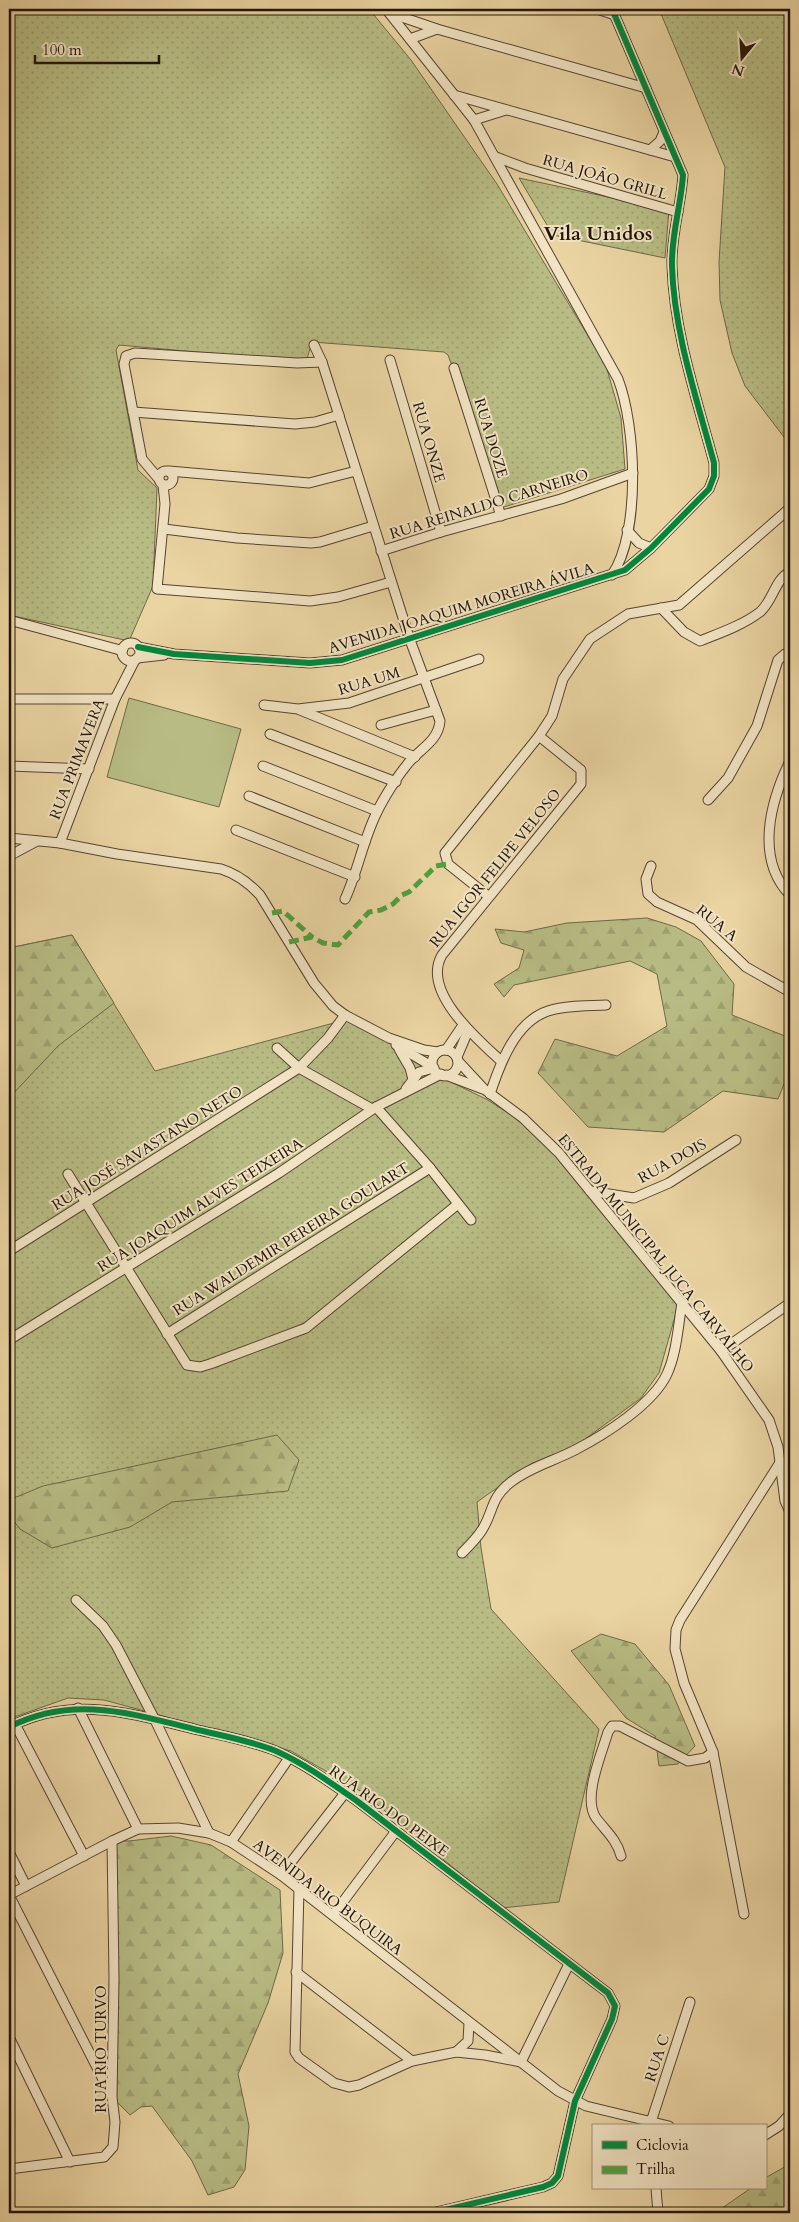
<svg xmlns="http://www.w3.org/2000/svg" width="799" height="2222" viewBox="0 0 799 2222" font-family="Cardo,serif">
  <defs>
    <pattern id="grass-dots" width="8" height="8" patternUnits="userSpaceOnUse" patternTransform="scale(1.25)"><rect width="8" height="8" fill="#b8bc84"/><path d="M2 2h.1M6 6h.1" fill="none" stroke="#9ea171" stroke-width="1.8" stroke-linecap="round"/></pattern>
    <pattern id="forest-firs" width="22" height="20" patternUnits="userSpaceOnUse" patternTransform="scale(1.25)"><rect width="22" height="20" fill="#b8bc84"/><path d="M5 1l3.5 6h-7zM16 11l3.5 6h-7z" fill="#9ea171"/></pattern>
  </defs>
  <rect width="100%" height="100%" fill="#ead4a2"/>
  <filter id="stains"><feTurbulence type="fractalNoise" baseFrequency=".004" numOctaves="4"/><feColorMatrix values="0 0 0 0 .2 0 0 0 0 .09 0 0 0 0 .02 0 0 0 .5 -.17"/></filter>
  <radialGradient id="worn" r=".72"><stop offset=".6" stop-color="#630" stop-opacity="0"/><stop offset="1" stop-color="#630" stop-opacity=".3"/></radialGradient>
  <g fill="url(#grass-dots)" stroke="#6e6848">
    <polygon points="9,9 369,9 411,60 497,184 606,366 621,418 625,469 504,507 448,355 444,352 312,342 306,362 119,345 116,350 138,470 157,488 153,586 129,641 9,615"/>
    <polygon points="659,9 790,9 790,445 745,386 732,353 720,300 719,262 725,167"/>
    <polygon points="519,178 669,210 665,258 553,235"/>
    <polygon points="72,935 155,1071 345,1020 399,1048 451,1082 486,1099 521,1121 555,1155 585,1190 678,1306 659,1373 641,1398 577,1445 531,1464 477,1502 481,1548 491,1609 599,1729 559,1902 502,1908 362,1792 291,1751 104,1700 68,1698 9,1719 9,948"/>
  </g>
  <g fill="url(#forest-firs)" stroke="#6e6848">
    <polygon points="647,918 676,927 701,941 734,984 732,1015 790,1038 790,1069 778,1099 723,1091 664,1132 588,1127 538,1073 555,1039 617,1056 667,1026 657,974 630,961 514,985 504,997 494,984 519,968 524,950 501,943 495,929 524,932 567,923"/>
    <polygon points="72,935 114,1003 58,1046 9,1098 9,948"/>
    <polygon points="277,1435 299,1460 288,1491 172,1502 130,1527 52,1548 20,1529 9,1515 9,1500 43,1486"/>
    <polygon points="601,1634 635,1644 669,1685 695,1746 678,1764 659,1766 655,1736 626,1718 571,1651"/>
    <polygon points="171,1836 211,1845 280,1890 283,1953 268,2003 238,2074 249,2126 245,2170 234,2187 208,2195 192,2161 152,2106 141,2107 130,2115 112,2097 112,1841 129,1841"/>
    <polygon points="790,2164 790,2213 715,2213 751,2188 765,2188 765,2178"/>
  </g>
  <polygon fill="#b8bc84" stroke="#6e6848" points="129,698 241,729 219,807 107,777"/>
  <g fill="none" stroke-linecap="round" stroke-linejoin="round">
    <g stroke="#554431" stroke-width="11">
      <g id="minor">
        <path d="M386,9L474,120L618,379C636,426 641,532 612,575"/>
        <polyline points="597,9 615,15"/>
        <polyline points="390,13 437,29 646,88"/>
        <polyline points="410,39 437,29"/>
        <polyline points="454,95 675,157"/>
        <polyline points="474,120 506,110"/>
        <polyline points="650,150 660,141 664,132"/>
        <polyline points="496,157 525,168 678,212"/>
        <path d="M314,345L322,362L410,640L440,721C438,743 417,750 406,766C397,777 383,799 377,812C363,840 358,871 345,899"/>
        <polyline points="390,360 441,532"/>
        <polyline points="454,368 501,516"/>
        <polyline points="133,412 295,424 315,422 339,415"/>
        <circle cx="166" cy="478" r="7"/>
        <polyline points="169,471 309,483 356,471"/>
        <polyline points="158,478 142,459 124,364 126,356 135,353 297,363 322,362"/>
        <polyline points="163,485 165,504 157,589 310,601 338,597 391,582"/>
        <polyline points="164,529 237,538 311,543 320,542 373,526"/>
        <polyline points="627,530 639,543 651,548"/>
        <polyline points="381,551 441,532 561,499 633,473"/>
        <path d="M661,608L684,632L700,641C720,633 743,625 760,612C773,601 775,579 790,572"/>
        <polyline points="9,620 120,650 123,649"/>
        <circle cx="131" cy="652" r="9"/>
        <path d="M138,647L174,654L310,663L342,660L625,570L651,548L709,489L714,476V463C697,399 674,333 672,266C671,235 681,206 683,175L612,9"/>
        <polyline points="137,658 164,655"/>
        <polyline points="9,699 115,699"/>
        <polyline points="264,705 298,709 349,703 479,659"/>
        <polyline points="300,710 415,757"/>
        <polyline points="381,725 436,710"/>
        <polyline points="270,734 396,782"/>
        <path d="M790,761C770,802 755,859 790,895"/>
        <polyline points="9,766 89,769"/>
        <polyline points="263,766 377,811"/>
        <polyline points="249,796 365,842"/>
        <polyline points="708,800 728,778 757,726 778,660 785,654 790,654"/>
        <polyline points="236,830 355,877"/>
        <path d="M9,838L60,843L117,854L221,869C237,874 249,883 260,895L314,983L333,1006L345,1015L389,1038L424,1050L438,1052"/>
        <polyline points="60,843 115,699 135,660"/>
        <polyline points="9,856 37,841"/>
        <polyline points="651,866 646,879 648,894 657,902 697,920 746,967 790,992"/>
        <polyline points="488,896 448,864 445,853 539,736 552,716 563,679 590,639 628,614 679,605 790,508"/>
        <polyline points="396,1045 433,1067"/>
        <polyline points="277,1048 299,1068 372,1109"/>
        <polyline points="399,1049 410,1068 413,1079"/>
        <polyline points="446,1050 463,1025"/>
        <circle cx="445" cy="1063" r="13"/>
        <polyline points="457,1057 468,1031"/>
        <polyline points="458,1061 484,1089 523,1118 559,1153 721,1351 769,1420 778,1447 785,1501 790,1512"/>
        <path d="M501,1061C477,1039 421,991 442,955L581,784V770L539,736"/>
        <polyline points="446,1075 483,1089"/>
        <polyline points="406,1089 419,1072 434,1068"/>
        <path d="M490,1094C500,1064 515,1022 548,1011C566,1005 588,1006 606,1005"/>
        <polyline points="376,1107 430,1168 471,1220"/>
        <polyline points="68,1174 187,1365 200,1367 210,1364 306,1328 458,1204"/>
        <polyline points="590,1191 634,1198 669,1183 736,1140"/>
        <polyline points="9,1251 299,1068 328,1038 345,1015"/>
        <polyline points="167,1334 430,1168"/>
        <polyline points="9,1340 279,1173 376,1107 441,1074"/>
        <polyline points="721,1351 790,1303"/>
        <path d="M462,1553C469,1546 477,1538 482,1530C494,1511 490,1498 511,1482C530,1467 554,1461 575,1450C606,1434 653,1404 667,1374C677,1352 678,1326 682,1303"/>
        <polyline points="76,1600 103,1626 116,1645 155,1720 209,1833"/>
        <polyline points="78,1708 138,1829"/>
        <polyline points="15,1724 84,1856"/>
        <path d="M9,1727C74,1694 132,1714 198,1730C224,1736 251,1741 276,1751C305,1764 331,1783 357,1801L608,1993L615,2006L612,2019L575,2101L558,2176L552,2183L543,2187L432,2213"/>
        <polyline points="231,1842 289,1758"/>
        <polyline points="9,1852 26,1886"/>
        <path d="M621,1856C617,1840 606,1831 596,1818C582,1798 602,1753 608,1732L612,1726H620L688,1761L705,1758L713,1752"/>
        <polyline points="281,1875 345,1793"/>
        <polyline points="299,1888 295,2052 299,2058 334,2083 349,2087 359,2085 412,2061 456,2052 485,2055 521,2062 569,1964"/>
        <polyline points="9,1895 112,1841 138,1829 178,1828 209,1833 231,1842 281,1875 558,2091 586,2106 669,2126"/>
        <polyline points="9,1895 111,2095"/>
        <polyline points="744,1914 713,1752 684,1683 675,1649 676,1630 680,1620 781,1461"/>
        <polyline points="333,1915 396,1831"/>
        <polyline points="296,1972 412,2061"/>
        <polyline points="9,2037 70,2162"/>
        <polyline points="456,2052 468,2041 469,2023"/>
        <polyline points="651,2122 690,2002"/>
        <polyline points="765,2135 779,2126 790,2114"/>
        <polyline points="9,2169 104,2157 113,2147 115,2122 112,2097 114,1979 112,1841"/>
        <polyline points="656,2188 658,2213"/>
      </g>
    </g>
    <use href="#minor" stroke="#f1e3c3" stroke-width="9"/>
    <g stroke="#50a03e" stroke-width="5" stroke-dasharray="10 5" stroke-linecap="butt">
      <polyline points="272,913 283,911 312,937"/>
      <polyline points="289,942 312,937 323,943 338,945 369,912 381,910 393,904 402,895 409,892 436,866 448,864"/>
    </g>
    <g stroke="#f1e3c3" stroke-width="9">
      <g id="cycleway">
        <path d="M138,647L174,654L310,663L342,660L625,570L651,548L709,489L714,476V463C697,399 674,333 672,266C671,235 681,206 683,175L612,9"/>
        <path d="M9,1727C74,1694 132,1714 198,1730C224,1736 251,1741 276,1751C305,1764 331,1783 357,1801L608,1993L615,2006L612,2019L575,2101L558,2176L552,2183L543,2187L432,2213"/>
      </g>
    </g>
    <use href="#cycleway" stroke="#00873e" stroke-width="6"/>
  </g>
  <g text-anchor="middle" stroke-width="4" stroke-linejoin="round" paint-order="stroke">
    <g font-size="15" fill="#23140b" stroke="#f1e3c3">
      <text transform="translate(605 177) rotate(16)" y="5">RUA JOÃO GRILL</text>
      <text transform="translate(491 438) rotate(73)" y="5">RUA DOZE</text>
      <text transform="translate(429 442) rotate(74)" y="5">RUA ONZE</text>
      <text transform="translate(489 504) rotate(-17)" y="5">RUA REINALDO CARNEIRO</text>
      <text transform="translate(461 608) rotate(-17)" y="5">AVENIDA JOAQUIM MOREIRA ÁVILA</text>
      <text transform="translate(369 681) rotate(-17)" y="5">RUA UM</text>
      <text transform="translate(77 759) rotate(-69)" y="5">RUA PRIMAVERA</text>
      <text transform="translate(495 868) rotate(-51)" y="5">RUA IGOR FELIPE VELOSO</text>
      <text transform="translate(717 923) rotate(39)" y="5">RUA A</text>
      <text transform="translate(147 1148) rotate(-32)" y="5">RUA JOSÉ SAVASTANO NETO</text>
      <text transform="translate(672 1161) rotate(-29)" y="5">RUA DOIS</text>
      <text transform="translate(200 1205) rotate(-32)" y="5">RUA JOAQUIM ALVES TEIXEIRA</text>
      <text transform="translate(291 1239) rotate(-32)" y="5">RUA WALDEMIR PEREIRA GOULART</text>
      <text transform="translate(656 1253) rotate(51)" y="5">ESTRADA MUNICIPAL JUCA CARVALHO</text>
      <text transform="translate(389 1811) rotate(36)" y="5">RUA RIO DO PEIXE</text>
      <text transform="translate(328 1897) rotate(37)" y="5">AVENIDA RIO BUQUIRA</text>
      <text transform="translate(101 2049) rotate(-90)" y="5">RUA RIO TURVO</text>
      <text transform="translate(657 2058) rotate(-72)" y="5">RUA C</text>
    </g>
    <g font-size="20" font-weight="bold" fill="#23140b" stroke="#f1e3c3">
      <text x="598" y="240">Vila Unidos</text>
    </g>
  </g>
  <rect width="799" height="2222" fill="none" stroke="#ead4a2" stroke-width="30"/>
  <rect x="10" y="10" width="779" height="2202" fill="none" stroke="#23140b" stroke-width="2.5"/>
  <rect x="15" y="15" width="769" height="2192" fill="none" stroke="#23140b"/>
  <rect x="592" y="2124" width="175" height="65" fill="#f1e3c3" stroke="#9f9079"/>
  <rect x="602" y="2141" width="25" height="8" fill="#00873e" stroke="#9f9079"/>
  <text x="636" y="2150" font-size="15" fill="#23140b">Ciclovia</text>
  <rect x="602" y="2166" width="25" height="8" fill="#50a03e" stroke="#9f9079"/>
  <text x="636" y="2174" font-size="15" fill="#23140b">Trilha</text>
  <g transform="translate(742 58) rotate(198)" stroke="#f1e3c3" stroke-width="4" paint-order="stroke">
  <path d="M0-4L9 19L0 12L-9 19Z" fill="#23140b"/>
  <text y="-8" font-size="14" font-weight="bold" text-anchor="middle" fill="#23140b">N</text>
  </g>
  <path d="M35 55v8h124v-8" fill="none" stroke="#23140b" stroke-width="2.5"/>
  <text x="42" y="55" font-size="15" fill="#23140b" stroke="#f1e3c3" stroke-width="4" paint-order="stroke">100 m</text>
  <rect width="100%" height="100%" filter="url(#stains)"/>
  <rect width="100%" height="100%" fill="url(#worn)"/>
</svg>
